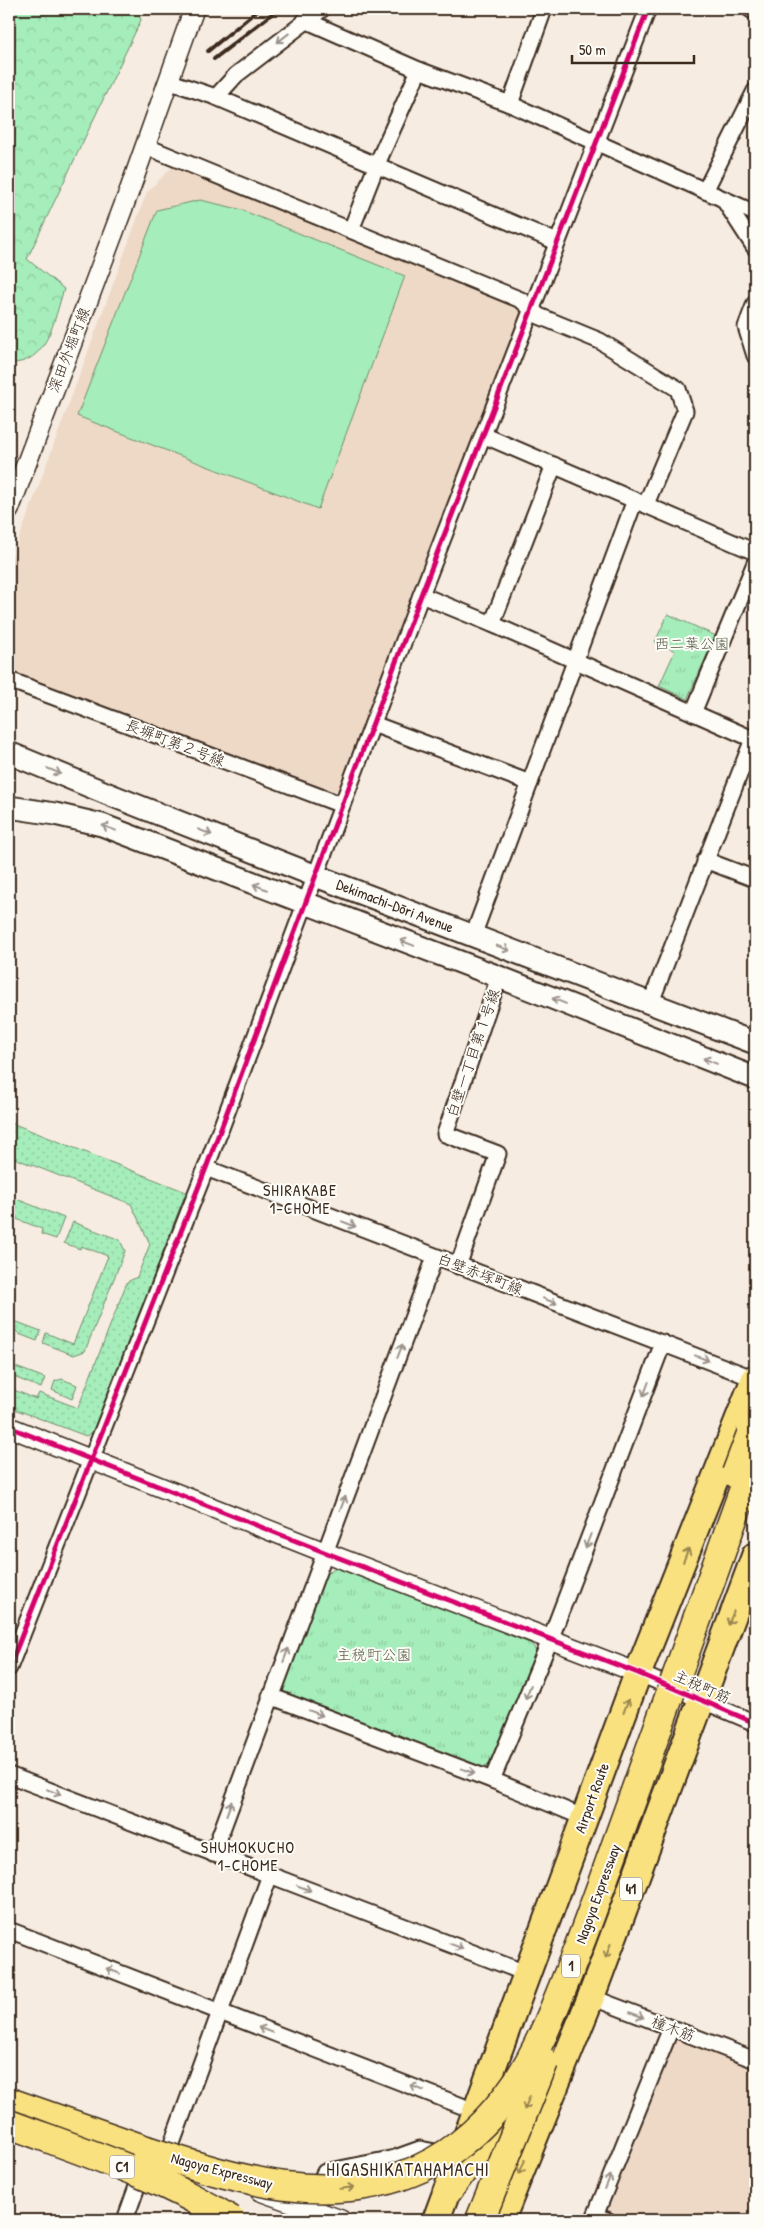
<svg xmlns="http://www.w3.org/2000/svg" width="764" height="2229" viewBox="0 0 764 2229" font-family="'Patrick Hand','Klee One',sans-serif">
  <defs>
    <pattern id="forest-crowns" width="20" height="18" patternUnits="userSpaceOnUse" patternTransform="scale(1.25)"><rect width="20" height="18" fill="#a5edba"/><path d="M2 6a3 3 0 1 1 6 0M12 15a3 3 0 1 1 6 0" fill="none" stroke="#8fcb9f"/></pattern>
    <pattern id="park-tufts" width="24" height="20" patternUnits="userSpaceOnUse" patternTransform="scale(1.25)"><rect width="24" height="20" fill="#a5edba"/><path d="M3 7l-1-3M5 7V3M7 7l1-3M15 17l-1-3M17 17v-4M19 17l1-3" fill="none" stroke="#8fcb9f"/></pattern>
    <pattern id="garden-dots" width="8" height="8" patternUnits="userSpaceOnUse" patternTransform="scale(1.25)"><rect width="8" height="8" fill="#a5edba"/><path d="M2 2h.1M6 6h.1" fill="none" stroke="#8fcb9f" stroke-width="1.8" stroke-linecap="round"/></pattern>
  </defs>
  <rect width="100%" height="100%" fill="#f6ece1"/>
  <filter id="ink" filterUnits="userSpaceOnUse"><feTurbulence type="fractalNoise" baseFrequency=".02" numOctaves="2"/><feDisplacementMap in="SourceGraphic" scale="10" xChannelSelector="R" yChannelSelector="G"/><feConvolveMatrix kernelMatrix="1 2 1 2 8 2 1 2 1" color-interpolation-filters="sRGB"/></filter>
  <g filter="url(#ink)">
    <g fill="#eed9c7">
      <polygon points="173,166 519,307 523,313 340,790 331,793 9,671 9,566 147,192"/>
      <polygon points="678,2040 755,2070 755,2220 624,2220 602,2211 671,2044"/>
    </g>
    <polygon fill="#a5edba" stroke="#708c6c" points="200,200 239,209 405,276 318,509 77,416 157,210"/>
    <path fill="url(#forest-crowns)" stroke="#708c6c" d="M9,9H137L141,20L27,259L64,289C54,319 48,365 9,363Z"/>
    <g fill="url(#park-tufts)" stroke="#708c6c">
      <polygon points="668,614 716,636 687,699 659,686 675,651 655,642"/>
      <polygon points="336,1567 532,1644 537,1653 490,1765 480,1769 287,1695 281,1688 326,1574"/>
    </g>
    <g fill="url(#garden-dots)" stroke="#708c6c">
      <polygon points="9,1122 186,1192 93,1432 86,1436 9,1407 9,1388 36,1399 39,1393 78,1408 127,1282 137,1277 150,1244 131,1204 9,1156"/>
      <polygon points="9,1196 64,1218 56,1239 41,1234 42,1229 9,1216"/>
      <polygon points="73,1222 120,1240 125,1251 85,1351 74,1355 43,1343 46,1333 73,1344 108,1256 81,1246 80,1249 64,1243"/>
      <polygon points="9,1319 41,1331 37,1341 19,1334 9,1324"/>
      <polygon points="13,1366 45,1378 41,1388 9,1375"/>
      <polygon points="62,1379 77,1385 72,1399 52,1390 55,1381"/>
    </g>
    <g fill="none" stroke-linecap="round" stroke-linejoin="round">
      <g stroke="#3b2a1e" stroke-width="19">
        <g id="minor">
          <polyline points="750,9 755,12"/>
          <polyline points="305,20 419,70 510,104 755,213"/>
          <polyline points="168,81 216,97 557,242"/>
          <polyline points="216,97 236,75 322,9"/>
          <polyline points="510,104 544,9"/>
          <polyline points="145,146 521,300 539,316 600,341 678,389 685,411 646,504"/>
          <polyline points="705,191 755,91"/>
          <polyline points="724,200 755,248"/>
          <polyline points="351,230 377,164 419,70"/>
          <polyline points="755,303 746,327 755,356"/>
          <polyline points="483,435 755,552"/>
          <polyline points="421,595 492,624 755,740"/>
          <polyline points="492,624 554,465"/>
          <polyline points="9,680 342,805"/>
          <polyline points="693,713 755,563"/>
          <polyline points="373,724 530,783"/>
          <polyline points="705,860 755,879"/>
          <polyline points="473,936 635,500"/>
          <polyline points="651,1002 753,739"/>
          <polyline points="206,1168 755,1379"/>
          <polyline points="458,1266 498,1154 445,1134 499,977"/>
          <polyline points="9,1668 206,1168 421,595 648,9"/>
          <polyline points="638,1673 755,1723"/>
          <polyline points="270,1696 492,1780 580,1816"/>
          <polyline points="9,1775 515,1969"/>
          <polyline points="492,1780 550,1640 663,1343"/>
          <polyline points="213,1854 435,1257"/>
          <polyline points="9,1930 462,2106"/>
          <polyline points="591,1997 755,2060"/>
          <polyline points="167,2157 270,1875"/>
          <polyline points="314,2193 325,2172 395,2158 420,2149 445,2154"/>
          <polyline points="125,2220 139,2181"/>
          <polyline points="607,2220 595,2216 671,2028"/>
        </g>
      </g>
      <g stroke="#3b2a1e" stroke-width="22">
        <g id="tertiary">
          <polyline points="9,510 130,189 194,9"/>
          <polyline points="9,1427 324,1552 638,1673"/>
          <polyline points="260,2191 341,2220"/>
        </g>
      </g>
      <g stroke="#3b2a1e" stroke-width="25">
        <g id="secondary">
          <polyline points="9,753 113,796 316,876 755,1043"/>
          <polyline points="9,807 55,814 102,825 499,977 755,1078"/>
        </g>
      </g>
      <g stroke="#3b2a1e" stroke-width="30">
        <g id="trunk">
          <polyline points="436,2220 638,1673 755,1378"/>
          <polyline points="501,2220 591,1997 755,1556"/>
        </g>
      </g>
      <g stroke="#3b2a1e" stroke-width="31">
        <g id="motorway">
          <polyline points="9,2102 146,2150"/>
          <polyline points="447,2192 478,2150 496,2110"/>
        </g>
      </g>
      <use href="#minor" stroke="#fdfcf7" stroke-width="15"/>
      <use href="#tertiary" stroke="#fdfcf7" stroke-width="19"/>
      <use href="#secondary" stroke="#fdfcf7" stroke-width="21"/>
      <use href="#trunk" stroke="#fae180" stroke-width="26"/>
      <use href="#motorway" stroke="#fae180" stroke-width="28"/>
      <g stroke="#3b2a1e" stroke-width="4">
        <polyline points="208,51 259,9"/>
        <polyline points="214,59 278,9"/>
      </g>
      <g stroke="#3b2a1e" stroke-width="31" stroke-linecap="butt">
        <g id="motorway-bridge">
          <polyline points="736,1474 751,1434"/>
          <path d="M9,2124C84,2152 163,2177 231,2220"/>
          <path d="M146,2150C236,2179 330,2210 421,2168C460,2150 493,2117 517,2082C538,2050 552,2014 566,1979C585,1932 602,1884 619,1836C664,1710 710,1584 755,1458"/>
          <polyline points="480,2220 544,2062"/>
        </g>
      </g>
      <use href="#motorway-bridge" stroke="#fae180" stroke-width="28"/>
      <g stroke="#fdfcf7" stroke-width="8">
        <g id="cycleway">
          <polyline points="9,1427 324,1552 638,1673 755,1723"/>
          <polyline points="9,1668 206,1168 421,595 648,9"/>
        </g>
      </g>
      <use href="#cycleway" stroke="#d6006c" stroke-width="5"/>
    </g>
    <defs><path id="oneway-shaft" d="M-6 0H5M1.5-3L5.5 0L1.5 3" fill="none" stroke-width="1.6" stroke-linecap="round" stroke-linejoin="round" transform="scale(1.25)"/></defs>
    <g stroke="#9c938a">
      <use href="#oneway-shaft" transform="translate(283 38) rotate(142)"/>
      <use href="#oneway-shaft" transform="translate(54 771) rotate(23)"/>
      <use href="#oneway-shaft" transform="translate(109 828) rotate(-159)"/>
      <use href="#oneway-shaft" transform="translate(205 832) rotate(21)"/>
      <use href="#oneway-shaft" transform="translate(260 887) rotate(-159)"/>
      <use href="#oneway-shaft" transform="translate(407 943) rotate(-159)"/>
      <use href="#oneway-shaft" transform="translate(503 948) rotate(21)"/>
      <use href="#oneway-shaft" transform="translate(559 1001) rotate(-158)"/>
      <use href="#oneway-shaft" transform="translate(710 1061) rotate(-158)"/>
      <use href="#oneway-shaft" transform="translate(349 1224) rotate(21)"/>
      <use href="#oneway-shaft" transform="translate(550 1301) rotate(21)"/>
      <use href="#oneway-shaft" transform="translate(400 1351) rotate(-69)"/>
      <use href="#oneway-shaft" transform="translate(702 1358) rotate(21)"/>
      <use href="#oneway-shaft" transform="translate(646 1389) rotate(111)"/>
      <use href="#oneway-shaft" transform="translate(343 1503) rotate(-69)"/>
      <use href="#oneway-shaft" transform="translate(588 1541) rotate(111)"/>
      <use href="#oneway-shaft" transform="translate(286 1655) rotate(-69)"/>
      <use href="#oneway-shaft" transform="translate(528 1692) rotate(112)"/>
      <use href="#oneway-shaft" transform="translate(316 1713) rotate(21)"/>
      <use href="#oneway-shaft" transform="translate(468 1771) rotate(21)"/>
      <use href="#oneway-shaft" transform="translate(54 1792) rotate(21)"/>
      <use href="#oneway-shaft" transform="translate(229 1808) rotate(-70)"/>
      <use href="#oneway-shaft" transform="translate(304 1888) rotate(21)"/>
      <use href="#oneway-shaft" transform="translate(456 1946) rotate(21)"/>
      <use href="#oneway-shaft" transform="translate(113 1971) rotate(-159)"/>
      <use href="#oneway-shaft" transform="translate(637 2015) rotate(21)"/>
      <use href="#oneway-shaft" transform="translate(265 2030) rotate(-159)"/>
      <use href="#oneway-shaft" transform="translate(417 2088) rotate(-159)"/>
      <use href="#oneway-shaft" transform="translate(608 2182) rotate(-68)"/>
    </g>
    <g stroke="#9a864f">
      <use href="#oneway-shaft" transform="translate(686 1555) rotate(-68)"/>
      <use href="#oneway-shaft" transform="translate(731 1618) rotate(111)"/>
      <use href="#oneway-shaft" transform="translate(626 1706) rotate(-70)"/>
      <use href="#oneway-shaft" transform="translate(608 1951) rotate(110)"/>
      <use href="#oneway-shaft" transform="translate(527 2103) rotate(112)"/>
      <use href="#oneway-shaft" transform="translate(522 2167) rotate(112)"/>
      <use href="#oneway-shaft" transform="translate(347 2188) rotate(-6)"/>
    </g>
  </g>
  <g text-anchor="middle" stroke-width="4" stroke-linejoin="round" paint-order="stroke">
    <g fill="#fdfcf7" stroke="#75695f" stroke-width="1">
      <rect x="620" y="1877.5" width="22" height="23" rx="4"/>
      <rect x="562" y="1954.5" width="18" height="23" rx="4"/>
      <rect x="109.5" y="2155.5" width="25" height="23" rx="4"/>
    </g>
    <g font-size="14" font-weight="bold" fill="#3b2a1e">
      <text x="631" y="1894">41</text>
      <text x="571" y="1971">1</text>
      <text x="122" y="2172">C1</text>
    </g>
    <g font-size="15" fill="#3b2a1e" stroke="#fdfcf7">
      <text transform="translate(69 350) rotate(-69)" y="5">深田外堀町線</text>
      <text transform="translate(175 743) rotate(21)" y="5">長塀町第２号線</text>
      <text transform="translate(395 906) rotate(21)" y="5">Dekimachi-Dōri Avenue</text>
      <text transform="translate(473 1053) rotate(-71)" y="5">白壁一丁目第１号線</text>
      <text transform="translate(480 1274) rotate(21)" y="5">白壁赤塚町線</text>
      <text transform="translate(702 1687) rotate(24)" y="5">主税町筋</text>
      <text transform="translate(592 1798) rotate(-70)" y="5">Airport Route</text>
      <text transform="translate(598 1894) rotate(-70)" y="5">Nagoya Expressway</text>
      <text transform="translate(673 2029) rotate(21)" y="5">橦木筋</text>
      <text transform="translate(222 2171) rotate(15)" y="5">Nagoya Expressway</text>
    </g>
    <g font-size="15" fill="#565b45" stroke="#fdfcf7">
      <text x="692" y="649">西二葉公園</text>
      <text x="374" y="1660">主税町公園</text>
    </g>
    <g font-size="16" letter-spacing="1" fill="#3b2a1e" stroke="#fdfcf7">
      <text x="300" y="1196">SHIRAKABE<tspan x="300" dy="18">1-CHOME</tspan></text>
      <text x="248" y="1853">SHUMOKUCHO<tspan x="248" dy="18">1-CHOME</tspan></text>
    </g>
    <g font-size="18" letter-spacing="1" fill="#3b2a1e" stroke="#fdfcf7">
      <text x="408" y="2176">HIGASHIKATAHAMACHI</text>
    </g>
  </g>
  <rect width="764" height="2229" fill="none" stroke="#fdfcf7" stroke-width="30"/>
  <rect x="15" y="15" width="734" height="2199" fill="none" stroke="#3b2a1e" stroke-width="2" filter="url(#ink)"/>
  <path d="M572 55v8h122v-8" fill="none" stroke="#3b2a1e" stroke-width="2.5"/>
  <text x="579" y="55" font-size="15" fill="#3b2a1e" stroke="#fdfcf7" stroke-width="4" paint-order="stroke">50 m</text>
</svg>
